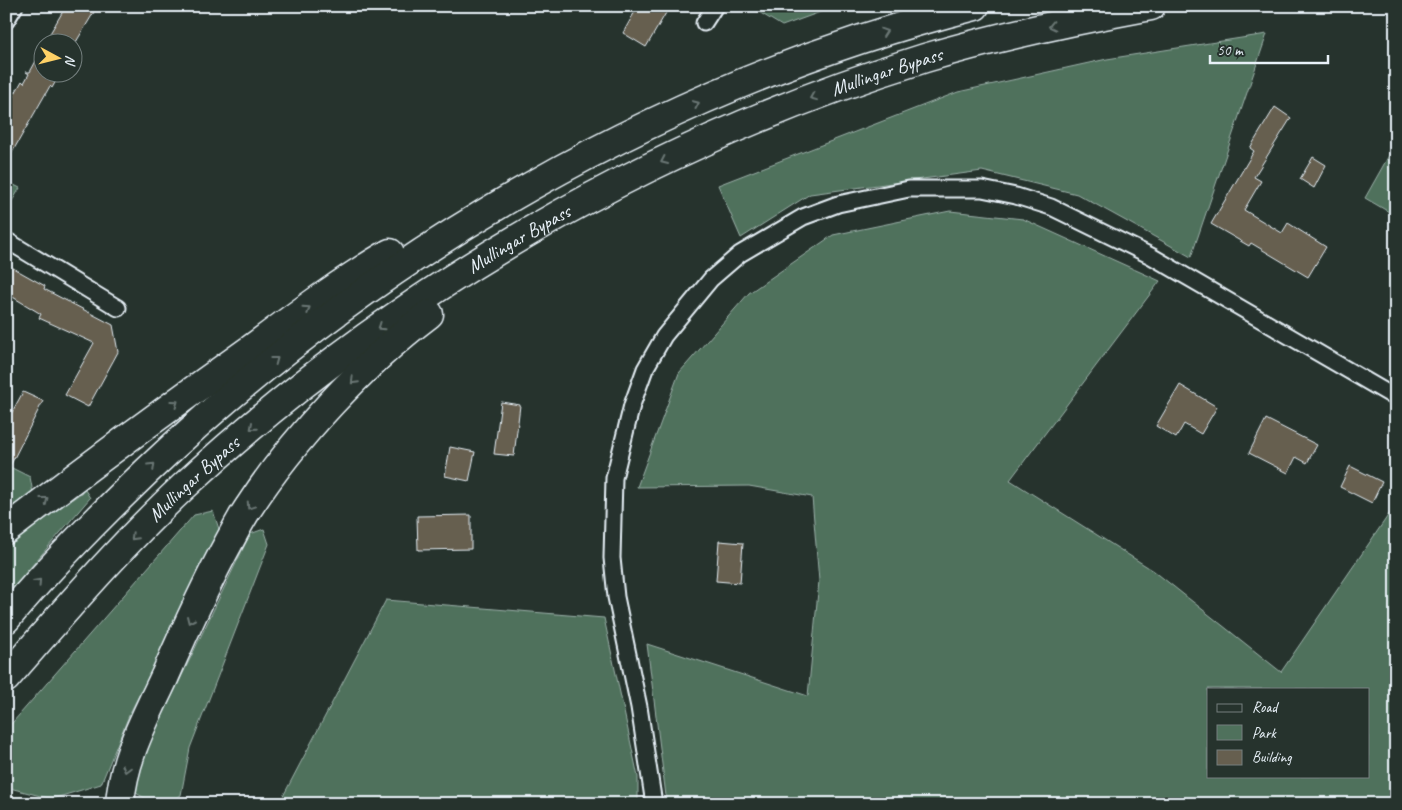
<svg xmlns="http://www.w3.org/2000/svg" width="1402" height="810" viewBox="0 0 1402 810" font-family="Caveat,sans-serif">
  <rect width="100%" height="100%" fill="#26332d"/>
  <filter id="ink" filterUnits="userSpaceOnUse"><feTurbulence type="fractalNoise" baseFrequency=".02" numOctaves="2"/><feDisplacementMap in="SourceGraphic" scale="10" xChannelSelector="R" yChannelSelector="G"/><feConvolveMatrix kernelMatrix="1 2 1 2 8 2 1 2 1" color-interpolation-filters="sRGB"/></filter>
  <g filter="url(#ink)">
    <g fill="#4f715c" stroke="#9cb1aa" fill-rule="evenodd">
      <polygon points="749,6 837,6 782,26"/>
      <polygon points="1267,34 1191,257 1077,194 982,171 810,194 741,238 718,185 958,92 1107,59"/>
      <polygon points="1396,143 1396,216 1365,198"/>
      <polygon points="6,181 20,188 6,211"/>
      <path d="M950,211L1023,219L1160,281L1010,480L1154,571L1281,672L1396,504V804H667L647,644L808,696L819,581L812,497L749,486L637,487L679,373L749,293L833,235ZM1208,689H1368V776H1208Z"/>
      <polygon points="10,467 30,477 33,493 6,513 6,470"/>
      <polygon points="85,490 90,498 6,596 6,547"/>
      <polygon points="213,511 221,535 130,713 101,784 52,799 6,787 6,730 194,515"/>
      <path d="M264,529L269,544L190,748L181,795C162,810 155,804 136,793L138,767L250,534Z"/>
      <polygon points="386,600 604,618 638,777 638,804 279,804"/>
    </g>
    <g fill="#665f4f" stroke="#e8f1f8">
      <polygon points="66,6 83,6 94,12 76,42 45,42"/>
      <polygon points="638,6 670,6 646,47 623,33"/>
      <polygon points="42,50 42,72 61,72 52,88 50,86 6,163 6,109 22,81 24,83 29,74 26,72 30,72"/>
      <polygon points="1275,107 1291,118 1254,177 1261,181 1244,210 1282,233 1288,223 1326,247 1308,277 1251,243 1249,246 1211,224 1254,151 1250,148"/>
      <polygon points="1313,157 1326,165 1314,188 1300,179"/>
      <polygon points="6,264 45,286 44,289 113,325 118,352 88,407 65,395 94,343 39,318 41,314 6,293"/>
      <polygon points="1180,385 1217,407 1201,434 1184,424 1176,438 1156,426"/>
      <polygon points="23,392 43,401 6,474 6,423"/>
      <polygon points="501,402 520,405 514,456 494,454"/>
      <polygon points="1266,419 1317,445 1307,463 1296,457 1288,473 1249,453"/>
      <polygon points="450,447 475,452 469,481 445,476"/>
      <polygon points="1350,466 1382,482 1372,503 1340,487"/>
      <polygon points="471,515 471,549 418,550 417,516"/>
      <polygon points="719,541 743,543 740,583 716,581"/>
    </g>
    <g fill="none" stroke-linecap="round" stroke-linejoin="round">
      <g stroke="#e8f1f8" stroke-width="19">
        <g id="street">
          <polyline points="6,21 15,6"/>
          <polyline points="704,23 715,6"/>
          <polyline points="6,240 118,308"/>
          <polyline points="654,804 639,707 616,597 612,558 614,478 632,405 645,369 664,336 711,279 740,254 803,217 838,204 909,189 982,189 1016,196 1051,207 1151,256 1396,398"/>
        </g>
      </g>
      <g stroke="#e8f1f8" stroke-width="31">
        <g id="highway">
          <path d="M6,530C85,469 165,410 247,352C293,318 340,282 390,253"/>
          <path d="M6,619C50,566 98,518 147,471C377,252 667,84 975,6"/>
          <path id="s1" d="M6,678C63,613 119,547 182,488C393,292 650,143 925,58C999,36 1075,20 1151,6"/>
          <path d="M120,804C123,758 146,717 165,676C185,630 206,584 230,540C236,529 242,517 249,507C293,439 364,363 429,314"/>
        </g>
      </g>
      <use href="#street" stroke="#26332d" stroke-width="15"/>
      <use href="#highway" stroke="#26332d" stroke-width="28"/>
    </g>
    <defs><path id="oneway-chevron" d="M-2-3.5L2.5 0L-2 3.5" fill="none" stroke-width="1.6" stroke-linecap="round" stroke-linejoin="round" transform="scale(1.25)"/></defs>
    <g stroke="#6a7674">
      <use href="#oneway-chevron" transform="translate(1052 26) rotate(167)"/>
      <use href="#oneway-chevron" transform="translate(884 32) rotate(-19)"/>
      <use href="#oneway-chevron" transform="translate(813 97) rotate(158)"/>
      <use href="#oneway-chevron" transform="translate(696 104) rotate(-24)"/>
      <use href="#oneway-chevron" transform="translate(664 161) rotate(155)"/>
      <use href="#oneway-chevron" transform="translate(307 309) rotate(-34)"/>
      <use href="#oneway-chevron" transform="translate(381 327) rotate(146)"/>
      <use href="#oneway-chevron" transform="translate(275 360) rotate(-37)"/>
      <use href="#oneway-chevron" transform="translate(354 381) rotate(134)"/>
      <use href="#oneway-chevron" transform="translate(175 403) rotate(-36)"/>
      <use href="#oneway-chevron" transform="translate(253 427) rotate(139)"/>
      <use href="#oneway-chevron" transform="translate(152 466) rotate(-44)"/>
      <use href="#oneway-chevron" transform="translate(45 500) rotate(-38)"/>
      <use href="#oneway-chevron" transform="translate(250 506) rotate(124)"/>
      <use href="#oneway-chevron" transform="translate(134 537) rotate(135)"/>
      <use href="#oneway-chevron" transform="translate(38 582) rotate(-48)"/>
      <use href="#oneway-chevron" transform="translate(190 620) rotate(114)"/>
      <use href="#oneway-chevron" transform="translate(126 769) rotate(105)"/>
    </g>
  </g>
  <g text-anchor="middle" stroke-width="4.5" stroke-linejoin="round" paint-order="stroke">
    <g font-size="20" fill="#e8f1f8" stroke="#26332d">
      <text dy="7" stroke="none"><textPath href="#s1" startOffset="1084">Mullingar Bypass</textPath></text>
      <text dy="7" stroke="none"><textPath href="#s1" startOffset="679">Mullingar Bypass</textPath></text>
      <text dy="7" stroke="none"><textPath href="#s1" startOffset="274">Mullingar Bypass</textPath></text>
    </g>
  </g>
  <rect width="1402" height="810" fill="none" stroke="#26332d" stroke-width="25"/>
  <rect x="12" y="12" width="1377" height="785" fill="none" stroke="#e8f1f8" stroke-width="2" filter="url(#ink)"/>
  <rect x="1207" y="688" width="162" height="90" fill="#26332d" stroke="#747f7e"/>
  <rect x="1217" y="704" width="25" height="8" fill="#26332d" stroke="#747f7e"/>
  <text x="1252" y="712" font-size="15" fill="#e8f1f8">Road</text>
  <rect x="1217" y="725" width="25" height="15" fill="#4f715c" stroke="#747f7e"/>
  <text x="1252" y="738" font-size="15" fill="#e8f1f8">Park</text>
  <rect x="1217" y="750" width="25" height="15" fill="#665f4f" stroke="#747f7e"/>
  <text x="1252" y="762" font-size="15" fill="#e8f1f8">Building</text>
  <g transform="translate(58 58) rotate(97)"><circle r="24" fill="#26332d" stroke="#747f7e"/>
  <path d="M0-4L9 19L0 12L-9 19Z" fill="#ffd166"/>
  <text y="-8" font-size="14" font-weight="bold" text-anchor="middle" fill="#e8f1f8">N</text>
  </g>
  <path d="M1210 55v8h118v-8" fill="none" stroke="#e8f1f8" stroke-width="2.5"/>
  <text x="1217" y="55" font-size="15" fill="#e8f1f8" stroke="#26332d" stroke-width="4" paint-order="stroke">50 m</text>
</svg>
